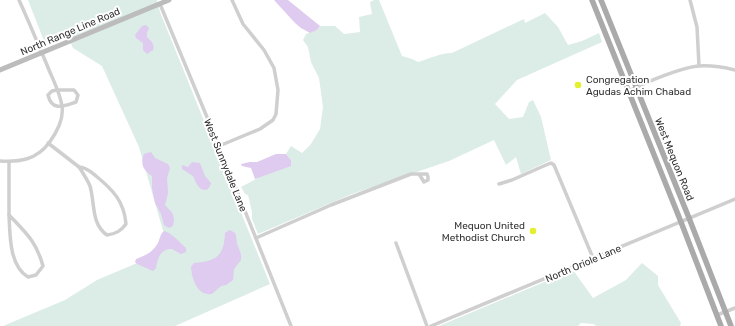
<svg xmlns="http://www.w3.org/2000/svg" width="735" height="326" viewBox="0 0 735 326" font-family="Rubik,sans-serif">
  <rect width="100%" height="100%" fill="#fff"/>
  <g fill="#dcece6">
    <polygon points="28,0 157,0 160,12 270,284 175,326 3,326 65,300 97,280 149,258 164,234 139,147 102,66 73,48 68,37 46,46"/>
    <path d="M374,0H379L402,56L412,59L418,62C429,59 440,53 452,53L524,19L525,23L545,13L558,27L568,45L582,41L599,33L602,42L517,80L495,104L509,119L523,117L529,102L533,100L541,117L551,160L521,174L516,157L506,165L494,140L449,161L352,194L258,234L252,219V212L248,195L245,194L241,187L291,160L286,154L291,146L302,153L311,144L320,129L323,107L319,78L311,62L308,47L303,40L306,34L317,30L320,26H335L344,34L360,32L359,17L372,14L370,2Z"/>
    <polygon points="642,263 658,276 658,285 681,323 680,326 596,326 594,324 581,323 578,326 439,326 573,270 593,298 626,280"/>
  </g>
  <g fill="#decbef">
    <polygon points="274,0 288,0 320,26 317,30 310,33 301,28 295,23"/>
    <path d="M146,25L149,28L147,33V37C151,41 155,44 153,50L147,54L143,50V43L136,38L135,35L142,26Z"/>
    <path d="M151,152L155,158L168,164L170,168L167,178L168,193L165,205C172,213 176,214 173,226L169,228L164,225L161,214L155,203L152,188V176C143,170 140,164 144,154Z"/>
    <polygon points="276,154 286,154 291,160 291,166 255,179 251,168 242,166 241,164 250,162 257,162"/>
    <path d="M192,162L200,163L205,176L211,183L209,188L206,190C198,190 196,182 193,176L182,169V165L188,167Z"/>
    <path d="M230,230L235,233L236,235L237,244L241,254V260L234,269L233,280L226,285L221,286L212,294C197,296 192,279 191,267L194,263C217,261 224,256 225,233Z"/>
    <path d="M164,231C172,233 179,242 186,248V252L181,254L172,249C161,248 157,259 156,268L153,271L137,264L135,262L136,259C146,255 152,253 158,243C160,239 160,234 164,231Z"/>
  </g>
  <g fill="none" stroke-linecap="round" stroke-linejoin="round">
    <g stroke="#cfcfcf" stroke-width="3.5">
      <polyline points="690,0 697,27 699,66"/>
      <polyline points="160,4 219,146 291,326"/>
      <path d="M57,90H74L78,95L76,102C64,106 52,112 48,95L52,91Z"/>
      <path d="M629,91C646,82 680,68 698,66C711,65 723,67 735,70"/>
      <polyline points="48,143 79,167"/>
      <polyline points="219,146 260,129 273,120 276,114 278,90 274,68 264,50 243,24 232,0"/>
      <path d="M0,161C20,162 36,160 49,143C57,132 64,119 62,106C60,92 52,78 47,65C38,44 29,22 19,0"/>
      <polyline points="9,162 9,215"/>
      <path d="M79,167C86,167 91,172 96,176C113,190 124,201 126,224C121,231 116,234 107,235C91,224 95,203 90,186C87,179 83,173 79,167Z"/>
      <polyline points="499,184 512,180 546,165 551,163 554,165 593,258"/>
      <path d="M9,215C26,233 36,241 43,266L36,275L28,277C9,266 10,234 9,215Z"/>
      <polyline points="256,238 331,205 411,174 427,174 428,177 428,180 424,182 419,174"/>
      <polyline points="396,243 427,326"/>
      <polyline points="717,315 735,308"/>
      <polyline points="431,326 735,199"/>
    </g>
    <polyline stroke="#bcbcbc" stroke-width="5" points="0,70 169,0"/>
    <g stroke="#aaa" stroke-width="5.5">
      <polyline points="592,0 681,222 721,326"/>
      <polyline points="601,0 689,218 731,326"/>
    </g>
  </g>
  <g fill="#e2f02d" stroke="#fff" stroke-width="1.5">
    <circle cx="578" cy="85" r="4"/>
    <circle cx="533" cy="231" r="4"/>
  </g>
  <g text-anchor="middle" stroke-width="4" stroke-linejoin="round" paint-order="stroke">
    <g font-size="10" fill="#323232" stroke="#fff">
      <text transform="translate(70 31) rotate(-23)" y="4">North Range Line Road</text>
      <text transform="translate(675 159) rotate(68)" y="4">West Mequon Road</text>
      <text transform="translate(226 165) rotate(68)" y="4">West Sunnydale Lane</text>
      <text transform="translate(583 263) rotate(-23)" y="4">North Oriole Lane</text>
    </g>
    <g font-size="10" fill="#323232" stroke="#fff" text-anchor="start">
      <text x="586" y="83">Congregation<tspan x="586" dy="12">Agudas Achim Chabad</tspan></text>
      <text x="525" y="229" text-anchor="end">Mequon United<tspan x="525" dy="12">Methodist Church</tspan></text>
    </g>
  </g>
</svg>
